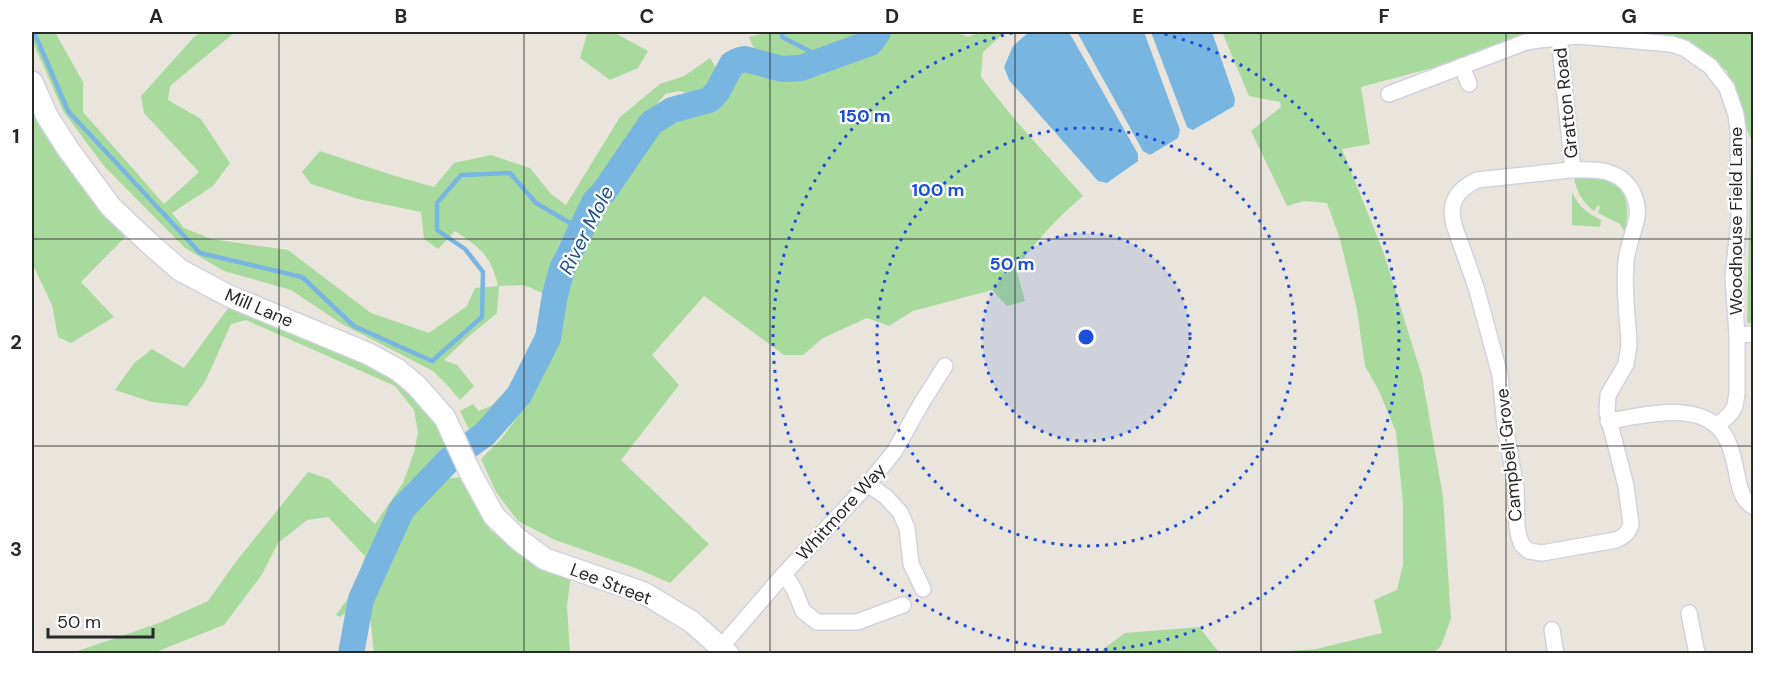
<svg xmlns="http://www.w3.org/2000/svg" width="1785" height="685" viewBox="0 0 1785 685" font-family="'DM Sans',sans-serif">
  <rect width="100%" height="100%" fill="#e9e5dc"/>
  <g fill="#a9da9d">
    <path d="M32,32H55L83,82V112L164,204L199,172L144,113L141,96L194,37L203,32H235L170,86L168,100L201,119L230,163L213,186L172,213L184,228L211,239L288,250L371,313L429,333L467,306L475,288L498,286C491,255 480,248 455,231L438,249L424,239L421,212L358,199L311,184L302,172L320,151L392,175L434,187L454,163L491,155L530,168L551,194L566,205L620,117L660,84L684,76L710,58L718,71L697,95L679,91L665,94L603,170L579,216L559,244L551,263L545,294L524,285L499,286L497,313L468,337L444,360L457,365L474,386L460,400L449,387L433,371L342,324L291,290L224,271L185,248L104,166L63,111L32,40Z"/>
    <polygon points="591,32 613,32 648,51 638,68 610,80 580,58 587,34"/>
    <polygon points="768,32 873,32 833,48 788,61 756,53 749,37"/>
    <path d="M887,32H954L968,37L982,32H1005L983,52L981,77L1011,115L1083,196C1057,218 1035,242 1016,269L1025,301L1007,306L992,290L913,311L889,326L867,318L823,338L803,355H784L704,296L652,355L679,385L621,460L709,544L670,583L638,569L555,540L518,521L496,492L481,459L502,438L525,406L546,365L559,326L563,283L577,261L586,238L598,213L621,176L653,127L681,112L708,106L721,96L739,70L753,68L783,76L806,73L870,50L879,42Z"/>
    <polygon points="1222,32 1541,32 1451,63 1361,87 1370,144 1342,149 1383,251 1422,376 1443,497 1451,619 1441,646 1433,653 1259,653 1316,649 1382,633 1374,600 1397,590 1403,565 1403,504 1396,432 1379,391 1365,366 1357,310 1340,239 1327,203 1304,201 1287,206 1251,131 1281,107 1280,102 1249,96"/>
    <polygon points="1620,32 1753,32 1753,323 1747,323 1751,140 1727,71 1695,45 1653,36"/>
    <polygon points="32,102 128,234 81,282 114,317 71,343 58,337 52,305 32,263"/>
    <path d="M1603,177C1630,189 1629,207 1625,233L1620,224L1598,213L1600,207L1598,205L1594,211C1582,202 1577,192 1574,178Z"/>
    <path d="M1572,192C1578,206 1587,213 1601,220L1600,227L1572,225Z"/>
    <polygon points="232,303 369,357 430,404 450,447 410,492 384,530 351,609 340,617 336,615 354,590 365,556 328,517 307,520 278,543 261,576 224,625 153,653 69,654 159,623 208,601 235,563 308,472 329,479 375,524 403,483 414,452 418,433 414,410 395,386 246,320 231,324 205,382 187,406 152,402 115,390 134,363 152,349 184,368"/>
    <polygon points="503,394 508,397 496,412 471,434 460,411 473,404 479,411 491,406"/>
    <polygon points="471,476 490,530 521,552 571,575 567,606 570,653 374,653 369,606 403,521 444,479"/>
    <polygon points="1199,627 1218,651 1225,653 1098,653 1125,633"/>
  </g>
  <g fill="#79b5e1">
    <polygon points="1029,32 1069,32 1138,154 1138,161 1107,183 1098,181 1009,80 1004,67 1013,46"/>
    <polygon points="1077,32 1144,32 1180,130 1178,138 1150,155 1143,151"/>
    <polygon points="1151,32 1212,32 1235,99 1234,106 1193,130 1187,127"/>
  </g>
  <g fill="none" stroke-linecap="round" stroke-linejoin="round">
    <g stroke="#79b5e1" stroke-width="4.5">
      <polyline points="34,32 68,111 200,253 302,277 354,326 432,361 482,317 483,272 465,249 437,230 437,203 461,175 510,173 536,203 582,230"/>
      <polyline points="783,32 782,37 825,59"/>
    </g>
    <polyline stroke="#79b5e1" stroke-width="26" points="351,654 361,599 402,509 449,460 485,434 519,395 548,338 555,295 562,269 595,201 603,193 651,123 672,110 709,100 717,92 732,64 740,60 745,59 782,69 801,68 870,43 878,32"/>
    <g stroke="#d1d2e0" stroke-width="18">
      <g id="street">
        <polyline points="1559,37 1573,170"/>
        <polyline points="1462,66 1469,84"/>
        <polyline points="1389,94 1526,42 1539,40 1578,36 1671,44 1684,48 1710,66 1727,88 1736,115 1738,131 1739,219 1733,278 1737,335 1737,393 1735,406 1731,413 1717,426"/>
        <path d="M1570,170C1594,169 1619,168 1632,191C1636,199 1638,208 1637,217C1634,233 1627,247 1626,262C1623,289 1628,318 1629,345L1626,364L1608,395L1607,412L1626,486L1631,524C1629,533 1624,536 1616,540L1542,553L1529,551L1522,545L1519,537L1517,526L1516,488L1505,426L1500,375L1476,287L1454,225C1448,202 1457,190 1477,180Z"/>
        <polyline points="1737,335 1754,334"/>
        <path d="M1608,421C1643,416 1707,397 1727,440C1732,450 1735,464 1737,475C1740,488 1741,500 1754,507"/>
        <polyline points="868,484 886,497 900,512 907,528 911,564 923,589"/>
        <polyline points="784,574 794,589 803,611 817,622 857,622 903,605"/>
        <polyline points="1689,613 1697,654"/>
        <polyline points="1552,630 1556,654"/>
        <polyline points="721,647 784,574 868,484 894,452 921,404 945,366"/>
      </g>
    </g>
    <g stroke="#d1d2e0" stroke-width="24">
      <polyline id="secondary" points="32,82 47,116 68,149 111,207 149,243 180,270 229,296 369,354 398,370 416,385 445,418 470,472 494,516 518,539 545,559 644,593 692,622 728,654"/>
    </g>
    <use href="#street" stroke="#fff" stroke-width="15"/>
    <use href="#secondary" stroke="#fff" stroke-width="21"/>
  </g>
  <path fill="none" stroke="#282828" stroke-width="1.5" stroke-opacity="0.55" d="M279,32V654M524,32V654M770,32V654M1015,32V654M1261,32V654M1506,32V654M32,239H1754M32,446H1754"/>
  <circle cx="1086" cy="337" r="104" fill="#1d4ed8" fill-opacity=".12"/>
  <g fill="none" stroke="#1d4ed8" stroke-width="3" stroke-dasharray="3 6">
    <circle cx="1086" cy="337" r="104"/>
    <circle cx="1086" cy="337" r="209"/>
    <path d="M1156 32A313 313 0 1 1 1016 32"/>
  </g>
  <g text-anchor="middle" stroke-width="4.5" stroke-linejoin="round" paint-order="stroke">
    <g font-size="18" fill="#282828" stroke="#fff">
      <text transform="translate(1566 103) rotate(-96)" y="6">Gratton Road</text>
      <text transform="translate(1736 221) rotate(-90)" y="6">Woodhouse Field Lane</text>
      <text transform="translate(259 308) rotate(23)" y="6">Mill Lane</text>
      <text transform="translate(1509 455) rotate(-96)" y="6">Campbell Grove</text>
      <text transform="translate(841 512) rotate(-48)" y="6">Whitmore Way</text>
      <text transform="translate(611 584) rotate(21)" y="6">Lee Street</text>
    </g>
    <g font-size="20" font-style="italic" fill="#1b538a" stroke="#fff">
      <text transform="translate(586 230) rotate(-63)" y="7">River Mole</text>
    </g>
  </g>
  <circle cx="1086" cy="337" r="9" fill="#1d4ed8" stroke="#fff" stroke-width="3"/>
  <g font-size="18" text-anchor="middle" font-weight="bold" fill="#1d4ed8" stroke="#fff" stroke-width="4.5" stroke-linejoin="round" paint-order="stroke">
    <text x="865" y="122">150 m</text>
    <text x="938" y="196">100 m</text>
    <text x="1012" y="270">50 m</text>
  </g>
  <rect width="1785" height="685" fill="none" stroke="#ffffff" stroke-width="66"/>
  <path d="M48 628v9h105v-9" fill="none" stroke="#282828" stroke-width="3"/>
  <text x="57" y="628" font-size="18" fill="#282828" stroke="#ffffff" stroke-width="4.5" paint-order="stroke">50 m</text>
  <rect x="33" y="33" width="1719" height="619" fill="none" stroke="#282828" stroke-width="2"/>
  <g font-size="20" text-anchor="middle" font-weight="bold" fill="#282828">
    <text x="156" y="23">A</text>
    <text x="401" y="23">B</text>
    <text x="647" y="23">C</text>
    <text x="892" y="23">D</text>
    <text x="1138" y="23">E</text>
    <text x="1384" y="23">F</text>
    <text x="1629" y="23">G</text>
    <text x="16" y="143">1</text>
    <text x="16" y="349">2</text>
    <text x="16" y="556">3</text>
  </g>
</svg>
